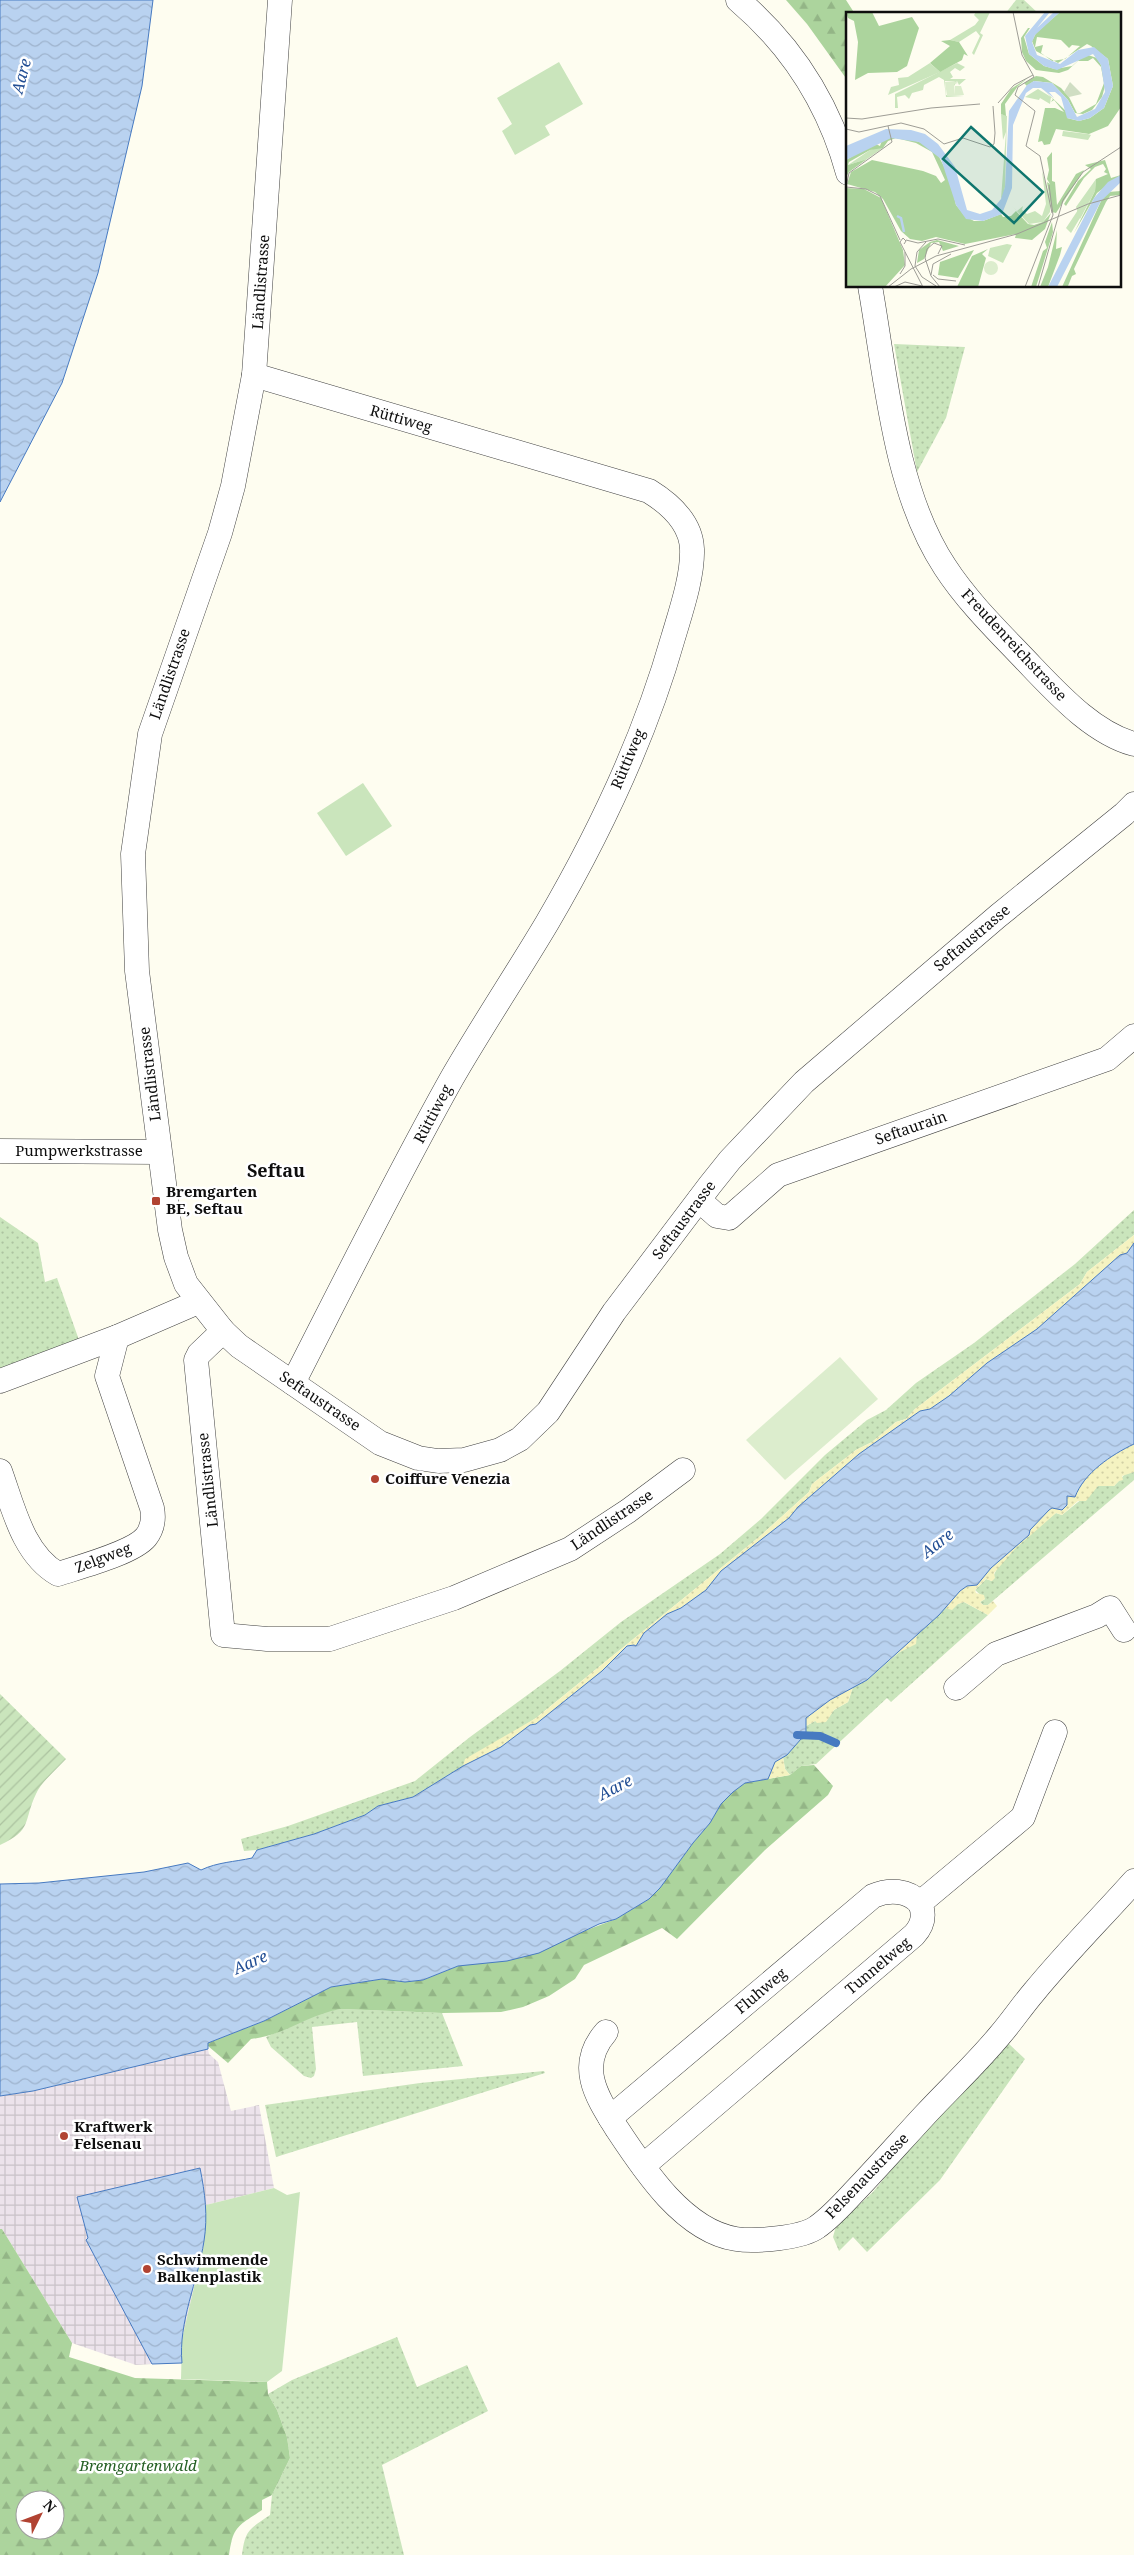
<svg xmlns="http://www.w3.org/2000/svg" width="1134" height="2555" viewBox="0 0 1134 2555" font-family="'Noto Serif',serif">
  <defs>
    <pattern id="industrial-grid" width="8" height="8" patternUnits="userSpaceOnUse" patternTransform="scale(1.25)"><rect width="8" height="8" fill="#ece3eb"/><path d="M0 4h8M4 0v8" fill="none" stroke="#c9c2c8"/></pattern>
    <pattern id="grass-dots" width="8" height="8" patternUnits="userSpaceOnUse" patternTransform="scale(1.25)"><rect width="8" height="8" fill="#cae5bc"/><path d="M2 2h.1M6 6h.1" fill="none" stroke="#acc3a0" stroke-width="1.8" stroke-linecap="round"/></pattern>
    <pattern id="forest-firs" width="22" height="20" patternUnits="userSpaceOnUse" patternTransform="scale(1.25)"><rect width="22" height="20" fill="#acd49d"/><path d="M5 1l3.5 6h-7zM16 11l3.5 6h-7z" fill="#93b586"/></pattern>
    <pattern id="sand-dots" width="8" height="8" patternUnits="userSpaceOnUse" patternTransform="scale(1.25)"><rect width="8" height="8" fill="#f5f3c1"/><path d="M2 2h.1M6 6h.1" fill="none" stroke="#d1cfa5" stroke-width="1.8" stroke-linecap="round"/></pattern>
    <pattern id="garden-furrows" width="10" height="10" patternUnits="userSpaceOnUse" patternTransform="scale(1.25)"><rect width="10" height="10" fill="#cae5bc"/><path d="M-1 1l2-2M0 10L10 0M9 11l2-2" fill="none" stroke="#acc3a0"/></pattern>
    <pattern id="water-waves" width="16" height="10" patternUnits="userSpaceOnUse" patternTransform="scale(1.25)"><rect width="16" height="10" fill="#b9d2f0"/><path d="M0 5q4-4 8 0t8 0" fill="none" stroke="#9eb3cd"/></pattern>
  </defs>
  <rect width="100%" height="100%" fill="#fefdf0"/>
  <polygon fill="url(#industrial-grid)" points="208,2049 209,2054 218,2062 231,2111 259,2105 274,2188 206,2205 204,2244 182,2339 152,2364 136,2365 72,2343 2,2229 0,2229 0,2096 33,2091"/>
  <g fill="url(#grass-dots)">
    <polygon points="1016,0 1024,0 1039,14 1005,14"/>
    <polygon points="894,344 965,347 946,418 917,472"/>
    <polygon points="1134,1210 1134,1235 1087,1272 1080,1284 915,1409 906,1419 896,1422 872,1442 856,1450 812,1484 809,1492 759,1537 536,1718 463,1766 413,1797 378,1806 365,1815 314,1834 257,1850 244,1851 241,1839 288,1826 415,1781 470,1737 560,1671 621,1622 720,1554 761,1519 825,1455 867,1420 886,1410 916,1383 974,1343 1075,1264"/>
    <polygon points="0,1217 38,1243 45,1282 57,1278 79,1340 0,1371"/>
    <path d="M1134,1472V1480L988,1605H983L980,1602L985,1599L975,1590L986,1579L992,1581C997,1557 1037,1528 1056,1513L1062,1515L1098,1486H1114L1125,1474Z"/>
    <polygon points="964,1602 988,1615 891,1702 887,1698 816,1764 801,1766 790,1775 785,1769 783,1757 801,1739 806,1726 815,1721 826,1721 834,1710 848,1702 853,1687 867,1680 898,1653 910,1646 917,1635 945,1608"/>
    <polygon points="341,2009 442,2013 463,2066 363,2076 357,2022 312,2027 316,2069 314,2076 311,2078 304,2076 271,2047 266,2037 325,2011"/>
    <polygon points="1007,2042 1025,2059 940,2180 867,2252 853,2237 839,2251 833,2237 836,2226 873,2192 900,2159"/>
    <polygon points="544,2071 545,2073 276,2157 265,2105 420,2083"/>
    <path d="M397,2337L417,2387L467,2365L488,2411L382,2465L404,2555H242C245,2529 250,2529 270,2515L272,2495L290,2458L287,2437L277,2410L268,2394L292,2380Z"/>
  </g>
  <g fill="url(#forest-firs)" fill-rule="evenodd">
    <polygon points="786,0 846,0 855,14 848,14 848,81 807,24"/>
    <path d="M814,1765L833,1786L828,1795L765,1850L677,1939L662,1928L584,1965L575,1979L549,1996L523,2007L501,2012L442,2013L341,2009C309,2014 283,2036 251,2039L228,2063L208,2046V2043L264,2021L331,1987L382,1979L405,1982L423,1980L458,1966L481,1962L579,1933L616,1919L649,1899L660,1888L693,1843L710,1823L721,1804L733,1792L745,1783L790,1775L801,1766Z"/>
    <path d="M0,2229H2L72,2343L69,2357L135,2378L267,2382L268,2394L277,2410L287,2437L290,2458L272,2495L262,2500V2510C239,2526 233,2525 229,2555H0ZM25,2500H55V2530H25Z"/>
  </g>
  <g fill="url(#sand-dots)">
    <polygon points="1134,1235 1134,1261 585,1705 413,1797 463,1766 465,1759 536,1718 759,1537 809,1492 812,1484 856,1450 872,1442 896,1422 906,1419 915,1409 1080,1284 1087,1272"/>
    <polygon points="1134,1430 1134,1472 1122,1476 1123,1480 1119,1481 1114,1486 1098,1486 1086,1501 1078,1501 1062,1515 1056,1513 1015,1549 994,1573 995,1578 992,1581 986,1579 975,1590 976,1593 984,1595 985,1599 980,1602 983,1605 988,1605 993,1601 997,1606 988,1615 964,1602 958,1604 952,1610 945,1608 917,1635 916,1644 898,1653 867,1680 853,1687 848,1702 834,1710 826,1722 817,1723 815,1721 806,1726 806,1738 801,1739 783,1757 785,1769 790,1775 745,1783 799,1712"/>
  </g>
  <g fill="#cae5bc">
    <polygon points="559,62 583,104 545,126 550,135 515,155 502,131 512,124 497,98"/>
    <polygon points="363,783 392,826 346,856 317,813"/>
    <polygon points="274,2188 287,2195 300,2192 282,2371 267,2382 181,2379 182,2339 204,2244 206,2205"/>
  </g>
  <path fill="url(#garden-furrows)" d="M0,1694L66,1759C57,1769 41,1782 36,1794C23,1821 33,1830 0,1845Z"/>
  <polygon fill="#dcedcd" points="840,1357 878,1399 785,1480 746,1440"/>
  <g fill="url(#water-waves)" stroke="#477ac1">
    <polygon points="0,0 153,0 142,86 98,273 62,383 0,502"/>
    <path d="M1134,1243V1444C1111,1455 1084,1473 1075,1497L1067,1496V1505L1062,1510L1052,1508L1049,1510L1030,1530L1029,1535L991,1568L977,1585L967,1586L960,1591L939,1615L867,1680L830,1700L806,1718V1738L801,1739L787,1755L775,1762L768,1779L745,1783L733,1792L721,1804L710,1823L693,1843L660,1888L649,1899L616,1919L599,1924L539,1953L507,1961L458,1966L423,1980L405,1982L382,1979L331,1987L264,2021L208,2043V2049L33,2091L0,2096V1884L39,1883L144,1872L188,1863L201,1870C218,1862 234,1862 252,1858L257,1850L314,1834L365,1815L378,1806L413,1797L463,1766L501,1747L530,1725L536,1724L602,1671L627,1646L634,1645L636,1646L644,1633L667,1614L681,1608L706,1590L721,1571L789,1518L798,1507L859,1454L920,1411L930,1409L949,1396L987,1363L1037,1329L1120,1255L1127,1253Z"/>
    <path d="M200,2168C205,2193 208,2216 204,2241C198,2281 178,2322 182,2363L152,2364L86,2240L88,2238L77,2197Z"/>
  </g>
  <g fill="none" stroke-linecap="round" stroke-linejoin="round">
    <polyline stroke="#477ac1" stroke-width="8" points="797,1735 820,1736 836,1743"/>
    <g stroke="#414141" stroke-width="25">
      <g id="minor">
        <polyline points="280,0 254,375 233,486 220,533 150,734 133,854 137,971 170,1230 176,1257 186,1284 223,1331 239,1346 380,1443 418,1458 438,1461 464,1460 500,1450 520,1439 548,1412 614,1312 710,1185 730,1160 804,1082 998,916 1124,814 1134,804"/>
        <path d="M738,0C792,46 829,104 848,173"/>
        <path d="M870,286C886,376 894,490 945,567C969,604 1002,635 1032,667C1060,696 1094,733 1134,744"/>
        <path d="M254,375L649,491C670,504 691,522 692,549C693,576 681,611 673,638C645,737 599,834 547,923C516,975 482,1026 452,1078C396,1178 345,1281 293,1383"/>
        <polyline points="0,1151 159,1152"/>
        <polyline points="699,1200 717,1216 729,1218 778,1175 1107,1059 1134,1036"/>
        <polyline points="223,1331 199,1354 196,1360 223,1635 267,1639 330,1639 454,1598 570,1549 628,1511 683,1470"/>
        <polyline points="0,1381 117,1337 198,1302"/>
        <path d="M0,1471C13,1507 23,1554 58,1574C79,1567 133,1553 146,1537C153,1528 154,1518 152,1508L107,1376L117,1337"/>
        <polyline points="956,1688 996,1654 1097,1616 1110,1608 1124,1630"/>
        <path d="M606,2032C576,2066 597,2097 617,2129C644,2170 684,2231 736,2239C755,2242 802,2238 817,2227C830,2218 842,2205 853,2193C877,2168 900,2142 924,2116C949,2089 977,2063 1000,2035C1012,2021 1022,2006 1034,1992C1065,1954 1101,1918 1134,1881"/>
        <path d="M610,2118L873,1896C889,1889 908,1890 920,1903"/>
        <path d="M643,2166L914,1935C923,1925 925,1915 920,1903L1023,1817L1055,1732"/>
      </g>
    </g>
    <use href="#minor" stroke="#fff" stroke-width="24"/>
  </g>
  <g fill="#b14332" stroke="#fff" stroke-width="2">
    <rect x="151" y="1196" width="10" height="10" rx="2.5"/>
    <circle cx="375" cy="1479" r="5"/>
    <circle cx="64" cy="2136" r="5"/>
    <circle cx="147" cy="2269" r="5"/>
  </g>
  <g text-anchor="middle" stroke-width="5" stroke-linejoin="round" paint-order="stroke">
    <g font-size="15" fill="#0e0e0e" stroke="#fff">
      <text transform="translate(261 282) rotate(-86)" y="5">Ländlistrasse</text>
      <text transform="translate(401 419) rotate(16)" y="5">Rüttiweg</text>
      <text transform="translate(1014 645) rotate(47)" y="5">Freudenreichstrasse</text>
      <text transform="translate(170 674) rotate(-71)" y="5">Ländlistrasse</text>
      <text transform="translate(628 759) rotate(-67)" y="5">Rüttiweg</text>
      <text transform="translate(972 938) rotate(-40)" y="5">Seftaustrasse</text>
      <text transform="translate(150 1074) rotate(-97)" y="5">Ländlistrasse</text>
      <text transform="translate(433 1114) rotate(-62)" y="5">Rüttiweg</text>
      <text transform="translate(911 1128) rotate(-19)" y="5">Seftaurain</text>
      <text x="79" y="1156">Pumpwerkstrasse</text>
      <text transform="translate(684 1220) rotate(-53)" y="5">Seftaustrasse</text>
      <text transform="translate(320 1401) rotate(34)" y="5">Seftaustrasse</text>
      <text transform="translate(208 1480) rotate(-96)" y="5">Ländlistrasse</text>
      <text transform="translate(612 1520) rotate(-34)" y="5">Ländlistrasse</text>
      <text transform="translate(103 1558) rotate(-21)" y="5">Zelgweg</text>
      <text transform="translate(878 1966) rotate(-40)" y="5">Tunnelweg</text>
      <text transform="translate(761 1991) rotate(-40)" y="5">Fluhweg</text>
      <text transform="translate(867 2176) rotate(-46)" y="5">Felsenaustrasse</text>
    </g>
    <g font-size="15" font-weight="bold" fill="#0e0e0e" stroke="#fff" text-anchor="start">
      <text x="166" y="1197">Bremgarten<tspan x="166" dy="17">BE, Seftau</tspan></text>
      <text x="385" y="1484">Coiffure Venezia</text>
      <text x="74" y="2132">Kraftwerk<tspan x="74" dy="17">Felsenau</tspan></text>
      <text x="157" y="2265">Schwimmende<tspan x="157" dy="17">Balkenplastik</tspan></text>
    </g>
    <g font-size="15" font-style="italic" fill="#256024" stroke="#fff">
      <text x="138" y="2471">Bremgartenwald</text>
    </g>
    <g font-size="16" font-style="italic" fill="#224e94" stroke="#fff">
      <text transform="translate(21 76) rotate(-75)" y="6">Aare</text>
      <text transform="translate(937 1543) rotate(-38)" y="6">Aare</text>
      <text transform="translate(615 1787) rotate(-27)" y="6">Aare</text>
      <text transform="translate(250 1962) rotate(-24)" y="6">Aare</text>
    </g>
    <g font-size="18" font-weight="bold" fill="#0e0e0e" stroke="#fff">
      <text x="276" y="1177">Seftau</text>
    </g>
  </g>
  <g transform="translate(846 12)">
    <rect width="275" height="275" fill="#fefdf0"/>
    <path d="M130,0H144L134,21L137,23L128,43L126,41L134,24L130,19L113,30L104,28L129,13L133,8L128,3ZM111,51L119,55L114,59L109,56L104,60L107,65L104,67H120L113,73L111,69L108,74V69H99L100,83L118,84L100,85L98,68L93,65L78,73L77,78L66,81L63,87L59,83L51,85L52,96H49V82ZM192,77L205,85L204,92L194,86L193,88L179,85ZM155,102L161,104L159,175L158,181L155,187L160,120L157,128ZM36,134L37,136L21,147L2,153L24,138ZM196,159L204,186V200L197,210L183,212L166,194L171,199L177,194L176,198L181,202L189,199L196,204L200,192ZM250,167L249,179L234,207L230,195Z" fill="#cae5bc"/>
    <path d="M0,0H26L33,14L66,5L73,16L61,54L51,60L22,61L9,68L12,30L8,9L2,6ZM214,0H275V95L262,114L243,122L210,117L204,132L198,133L196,129L192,130L199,96H209L218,100L208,88L205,90L207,87L198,78L221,100V106L233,109L244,106L258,96L267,74L262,47L245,34L241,32L212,51L190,39L186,29L190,21ZM191,25L215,28L223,36L226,33L234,34L219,47L206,49L195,41L197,33L189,35ZM182,16H184L178,25L183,42L198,54L209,57L226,54L234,47L242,43L251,46L255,53L259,68V74L256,85L246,98L237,102L229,101L222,88L206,71L188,69L181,74L178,71L190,64L197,65L215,76L223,85L231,101H234L250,92L258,71L255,55L247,46L242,49H232L222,58L213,61L190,58L180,49L176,40L175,26ZM104,28L113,30L122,44L118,42L116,48L94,60L84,51L104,34L95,29ZM183,65L172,74L159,92L160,104L155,102V92L165,77ZM44,126L53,125L67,128L79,132L91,141L104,166L110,193L119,204L128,209H137L155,202L157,205L165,204L170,199L182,212L188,213L197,210L205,201L199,217L186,228L169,226L170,222L119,232L90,225L76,229L64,227L55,219L37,187L29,180L1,172L5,160L26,148L77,159L90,164L95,171L99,168L86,140L70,131L50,126L42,129L37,136L24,138L3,150L2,153L21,147L3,160L0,165V148L28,131L34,134L36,128ZM206,140V169L209,170L211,193L230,162L238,158L210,201L206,200L201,170L204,172L201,167L203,158L201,146ZM259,148L265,166L275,163L251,181L228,221L249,179L250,167L262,162L258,160L260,157L257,152L249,155L238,166L220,194L218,192L232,169L245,157L239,153ZM0,176L18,177L35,186L57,238L59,253L39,275H0ZM275,179V183L264,184L260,190L228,257L230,262L226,264L222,274L216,275L255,189L262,180ZM206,210L207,220L190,275H185L197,239L201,236L199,230ZM211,218L210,237L216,235L214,243L202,275H194L202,255ZM91,228L113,234L97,239L93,230L85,231L78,247L71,251L73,238L84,230ZM142,237L136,242L140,246L132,275H111L126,244ZM128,238L112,266L92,263L94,250Z" fill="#acd49d" fill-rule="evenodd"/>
    <path d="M224,70L236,82L223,85L218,80Z" fill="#d0dec3"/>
    <path d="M84,51L94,60L42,83L45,75L53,73L52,66L62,65Z" fill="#cae5bc"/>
    <path d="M217,119L242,122L245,123L242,128L216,124ZM232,198L237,201L225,221L220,216ZM161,232L166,233L157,251L142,244L144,236Z" fill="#cae5bc"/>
    <path d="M108,69L112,71L108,72L109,83V74H115L118,83L101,84L99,70ZM138 256a7 7 0 1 1 14 0a7 7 0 1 1-14 0Z" fill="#dcedcd"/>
    <path d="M199,0H204L191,16L208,0H214L189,23L186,30L191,43L214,52L232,38L248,35L262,47L267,74L258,96L244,106L233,109L221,106L215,85L209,80H203L208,86L195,76H187L180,81L167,113L166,176L156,202L137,209L120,207L110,193L95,147L73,130L45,126L0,148V134L40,117L65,118L79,122L92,132L109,155L121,198L134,202L146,198L155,187L159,175L163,99L181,73L188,69L206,71L222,88L231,105L249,97L259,80L255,53L247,42L211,58L198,54L183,42L179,24ZM275,163V170L255,189L211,275H202L248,186L262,170Z" fill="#b9d2f0"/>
    <path fill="none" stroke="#b9d2f0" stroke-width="2.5" d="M51,204L55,206L58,220"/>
    <path fill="none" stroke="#9e9d96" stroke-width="1" d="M167,0L176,43L187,63M187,63L188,65L172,75L169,83L189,99L180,134L194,144L206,201M152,91L168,73L187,63M0,106L16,107L85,96L134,92M0,117L13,120L55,111L78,117L98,132L117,126L144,135L148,132L149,121L147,94M0,175L3,161L46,130L42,114M0,175L20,177L34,184L54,228M60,228L72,231L92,227L119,233M80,230L71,240L69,254L76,265L90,274M58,232L60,229L57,226L54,230L77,275M92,242L96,234L88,231L81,237L79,246L85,264L94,275M54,262L59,254V240M85,263L87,252L105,242M87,263L92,267L110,269M42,275L65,257L90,244L171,222L242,192L275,183M48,275L59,270L76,274M179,275L207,203L203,173M192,275L217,188L237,160L275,135"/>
    <path fill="#0f766e" fill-opacity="0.15" stroke="#0f766e" stroke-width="2.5" d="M125,115L197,180L168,211L97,147Z"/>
    <rect width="275" height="275" fill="none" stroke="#0e0e0e" stroke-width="2.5"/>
  </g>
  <g transform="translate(40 2515) rotate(48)"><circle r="24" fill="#ffffff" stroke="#9f9f9f"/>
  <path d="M0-4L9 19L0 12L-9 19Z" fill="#b14332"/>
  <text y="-8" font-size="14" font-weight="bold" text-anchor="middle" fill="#0e0e0e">N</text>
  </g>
</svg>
